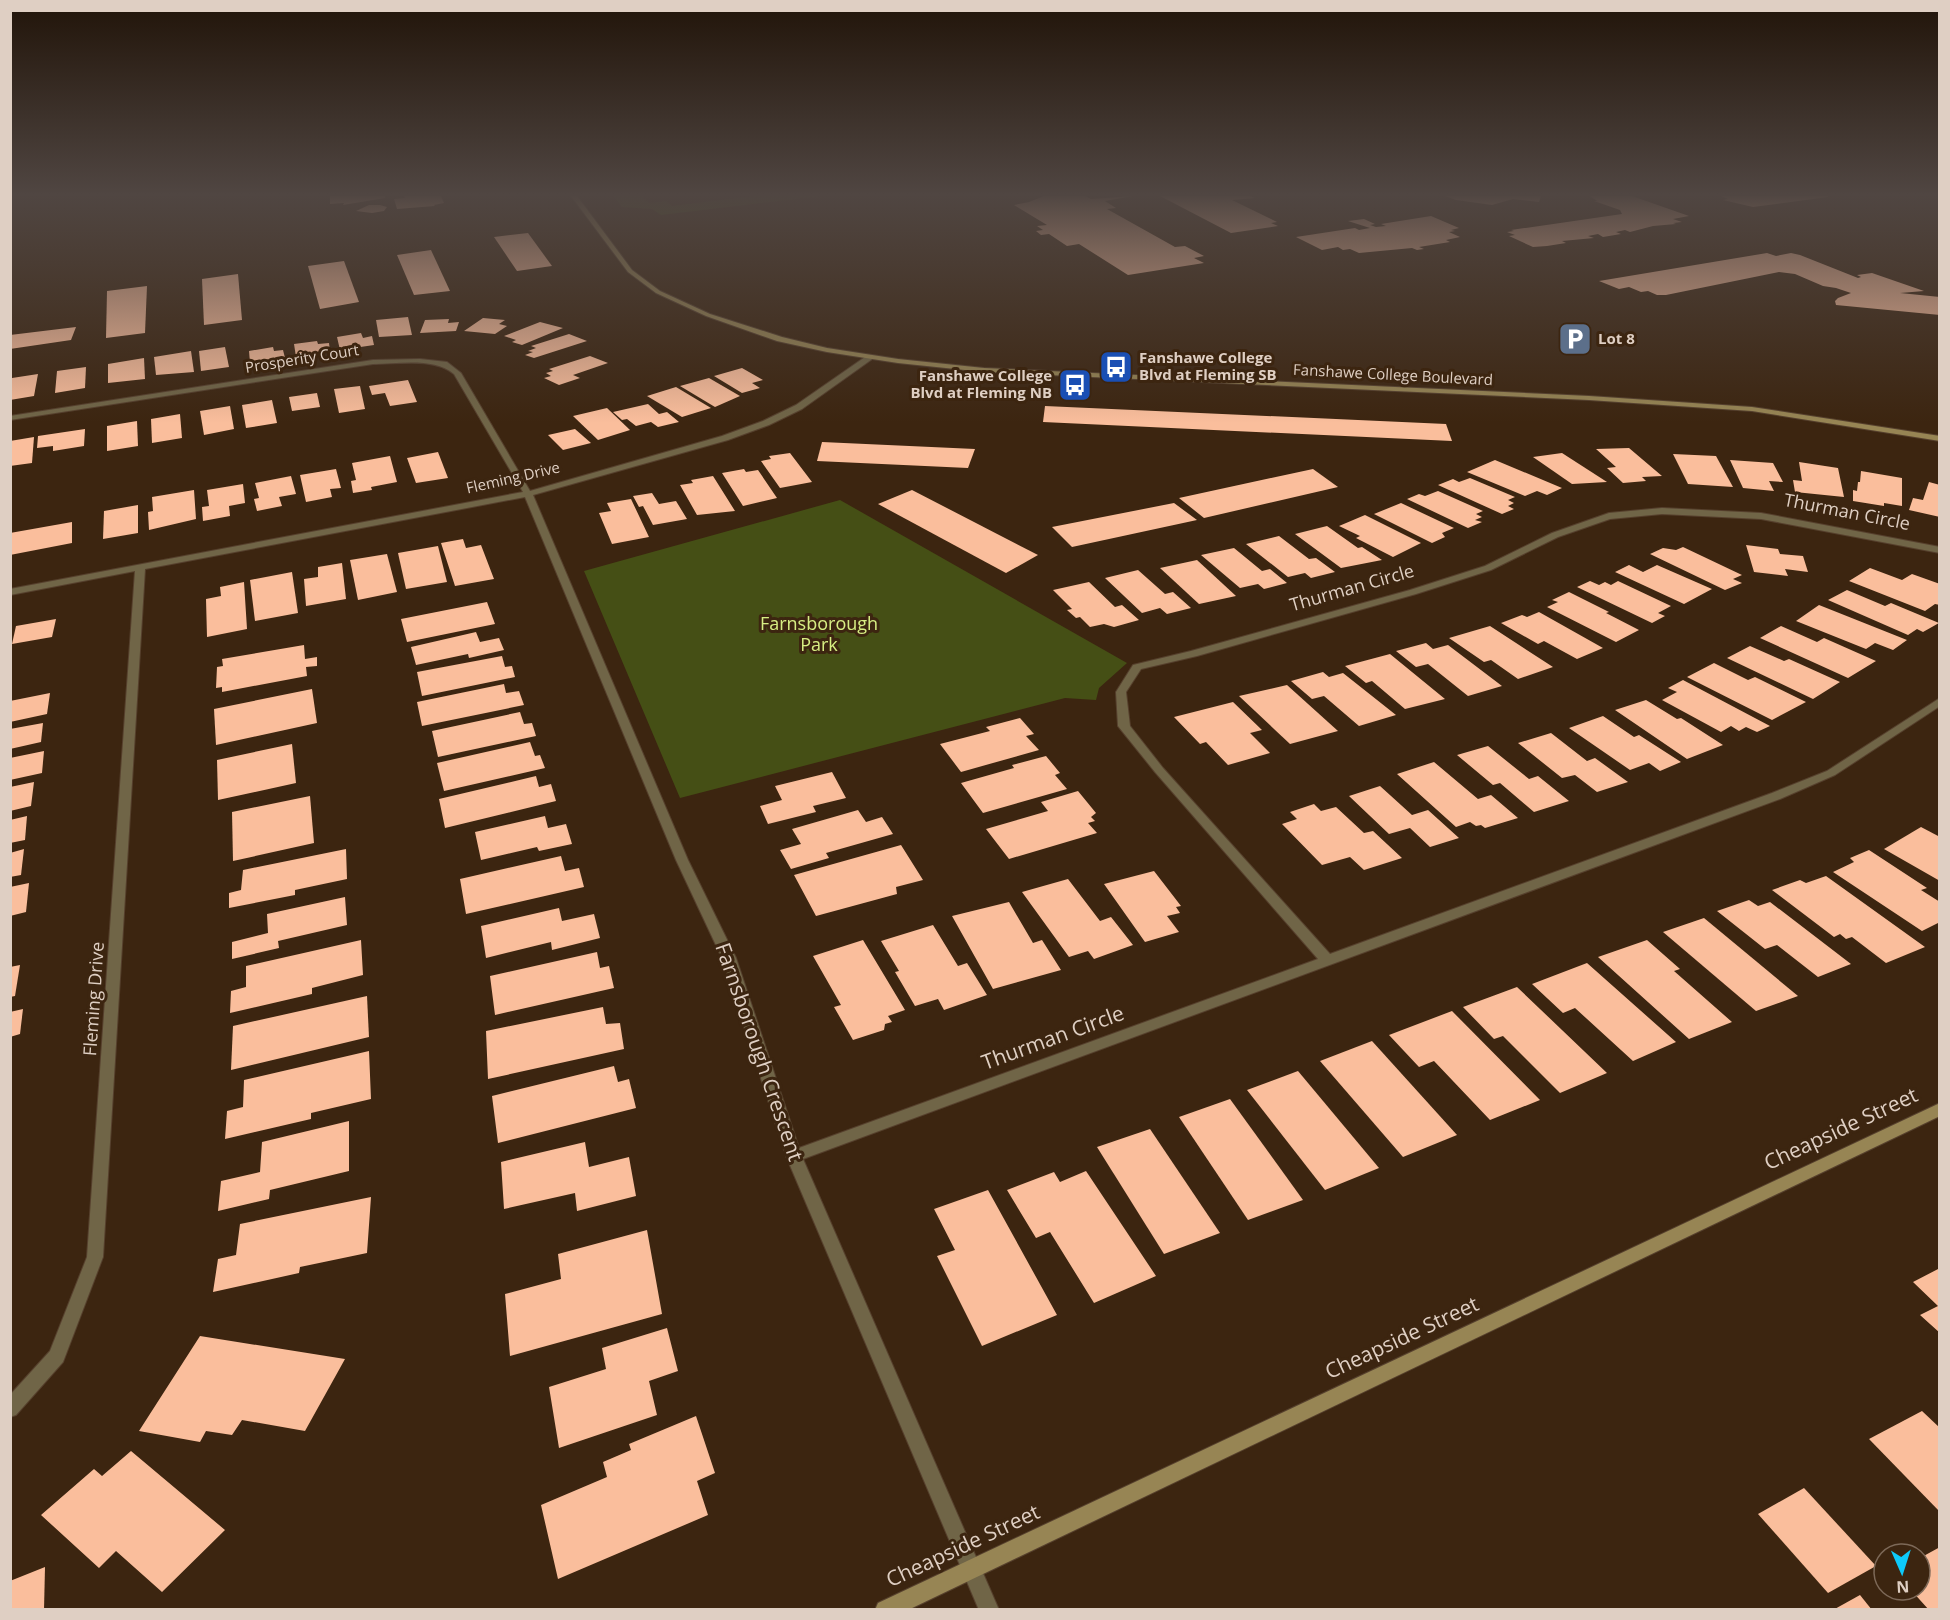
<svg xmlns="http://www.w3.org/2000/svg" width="1950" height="1620" viewBox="0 0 1950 1620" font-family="'Open Sans',sans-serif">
  <rect width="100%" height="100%" fill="#3c2510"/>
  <g fill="#454f15">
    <polygon points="613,196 642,196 649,203 666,201 672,206 753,196 821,196 661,215 652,209 622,207"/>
    <polygon points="840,500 1127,663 1099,688 1096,700 1065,698 680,798 584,571"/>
  </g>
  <g fill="#fabe9c">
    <polygon points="330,196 385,196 385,198 343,205 344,203 330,204"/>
    <polygon points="404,196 441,196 444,203 434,205 435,206 397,209 394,199 405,198"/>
    <polygon points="1044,196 1085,196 1091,199 1133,196 1105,201 1116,208 1107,209 1175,247 1185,246 1204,256 1194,258 1204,263 1128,275 1079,244 1067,246 1049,234 1041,235 1036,231 1043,230 1037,226 1047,225 1014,205 1029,202"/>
    <polygon points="1160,196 1250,196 1255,198 1232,200 1277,222 1271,223 1278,226 1231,233"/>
    <polygon points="1445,196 1541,196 1539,202 1513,199 1492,205 1456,200"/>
    <polygon points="1590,196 1632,196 1689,216 1673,219 1682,222 1673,223 1676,224 1653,226 1630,232 1625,230 1616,232 1621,234 1603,237 1598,234 1588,236 1594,238 1562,241 1566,243 1547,246 1533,247 1509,236 1515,235 1507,232 1514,231 1511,230 1622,214 1620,210 1594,201 1597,201"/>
    <polygon points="1721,196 1828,196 1828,197 1753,207 1723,200 1728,199"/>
    <polygon points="369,205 380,205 387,207 384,211 372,213 356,211"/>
    <polygon points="1431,216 1459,228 1451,230 1455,231 1449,232 1460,237 1446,240 1450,242 1419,247 1424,249 1417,250 1412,248 1359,253 1350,249 1343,250 1338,247 1322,250 1296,237 1355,228 1359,230 1370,228 1348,221 1364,219 1375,224 1370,225 1376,227 1386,226 1381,224"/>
    <polygon points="528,233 552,266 517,271 494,237"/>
    <polygon points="431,250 450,291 414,295 397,255"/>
    <polygon points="1767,253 1776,256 1791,253 1800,255 1858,278 1861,277 1857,275 1872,273 1924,291 1900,293 1940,297 1940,315 1836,305 1835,301 1838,298 1851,293 1836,288 1823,286 1795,274 1779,272 1666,295 1657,295 1648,291 1641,292 1629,287 1619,289 1599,281"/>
    <polygon points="344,261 359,302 320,309 308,266"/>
    <polygon points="238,274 242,320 204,325 202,279"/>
    <polygon points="147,286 145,333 106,338 107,291"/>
    <polygon points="408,317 412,335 379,337 376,320"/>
    <polygon points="483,318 505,320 499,324 507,326 495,334 464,331"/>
    <polygon points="449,319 448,323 459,322 456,331 420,333 425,320"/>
    <polygon points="540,322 563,328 522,345 512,342 516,340 504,336"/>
    <polygon points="76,327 71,340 10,349 10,335"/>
    <polygon points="361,333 363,338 372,336 374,345 340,350 337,337"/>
    <polygon points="569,334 587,341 534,358 525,355 533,352 528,351 536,348 531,346"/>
    <polygon points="317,341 318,344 329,343 330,352 296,357 294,344"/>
    <polygon points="225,347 229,367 201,371 199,351"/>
    <polygon points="273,347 274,351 283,350 285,358 250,363 249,351"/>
    <polygon points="191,351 194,372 156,375 154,357"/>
    <polygon points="590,356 608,363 573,375 580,378 559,385 544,378 551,376 546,373 553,371 549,369"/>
    <polygon points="144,358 145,379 108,383 108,364"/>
    <polygon points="86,367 85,388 55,393 57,371"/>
    <polygon points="742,368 763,380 752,383 760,388 742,393 714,376"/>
    <polygon points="38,374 34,396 10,400 12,378"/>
    <polygon points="709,378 740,396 715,407 680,386"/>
    <polygon points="408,380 417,402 390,406 385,393 372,395 369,386"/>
    <polygon points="360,386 365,409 339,413 334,389"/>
    <polygon points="676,387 711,408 682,417 647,396"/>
    <polygon points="317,393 320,407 292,411 289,397"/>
    <polygon points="272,400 277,423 246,428 242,405"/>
    <polygon points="648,404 659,414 667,412 679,422 658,427 651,422 636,426 627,419 622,420 613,412"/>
    <polygon points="230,406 234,429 204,435 200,411"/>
    <polygon points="1045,406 1446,424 1452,441 1043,422"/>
    <polygon points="607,408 630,430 598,440 573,416"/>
    <polygon points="180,414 182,438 152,443 151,419"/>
    <polygon points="137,421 138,446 107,451 107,426"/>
    <polygon points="85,429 84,446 53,451 53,446 37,448 38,436"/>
    <polygon points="575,429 591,443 563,450 548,435"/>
    <polygon points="34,437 32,463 10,466 10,441"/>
    <polygon points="822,442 975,449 968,468 817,461"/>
    <polygon points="1629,448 1662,476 1642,477 1646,481 1623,483 1607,468 1616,467 1596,449"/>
    <polygon points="438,452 448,478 416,483 407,458"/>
    <polygon points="790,453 812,482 780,488 761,461 771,459 769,456"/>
    <polygon points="1562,453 1607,482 1572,484 1533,457"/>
    <polygon points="1673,454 1716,456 1733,487 1688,484"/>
    <polygon points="390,456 397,482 371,487 372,490 353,493 351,481 356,480 352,463"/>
    <polygon points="1495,460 1562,488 1547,495 1537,491 1525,496 1467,472"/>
    <polygon points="1730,460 1773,463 1783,482 1769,481 1774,491 1743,488"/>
    <polygon points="1799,462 1838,468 1844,497 1795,492 1793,480 1802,481"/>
    <polygon points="336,469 341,488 330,489 332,497 306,502 300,475"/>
    <polygon points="744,469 746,472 758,470 777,498 743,506 722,473"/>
    <polygon points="1313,469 1338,487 1204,518 1179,498"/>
    <polygon points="1861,471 1902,478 1902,506 1884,503 1884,506 1853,501 1853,490 1857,491 1858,482 1860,482"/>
    <polygon points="291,476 296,494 279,497 282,506 257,511 254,499 259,498 255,483"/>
    <polygon points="713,476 735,511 697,515 680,485 693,483 691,480"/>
    <polygon points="1470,478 1515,497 1508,500 1514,503 1508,506 1514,509 1502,514 1438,485 1453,479 1459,482"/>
    <polygon points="1929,482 1940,485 1940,517 1909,510 1913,498 1923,500"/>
    <polygon points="243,484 245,503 229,506 230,516 203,521 202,507 209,506 207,490"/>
    <polygon points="194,490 196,519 149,530 148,512 153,511 152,497"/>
    <polygon points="912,490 1038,555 1006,573 878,504"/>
    <polygon points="1438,491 1483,511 1476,514 1482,517 1475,520 1482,522 1468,528 1407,499 1419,494 1425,496"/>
    <polygon points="652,493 659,504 676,501 687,519 653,525 643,506 639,507 633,496"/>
    <polygon points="631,499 649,537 612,544 599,513 611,511 607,503"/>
    <polygon points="1174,503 1197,520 1072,547 1052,527"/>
    <polygon points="1401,503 1454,528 1442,533 1445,537 1432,543 1374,514"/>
    <polygon points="138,505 138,533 103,539 104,511"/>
    <polygon points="1365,515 1421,543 1393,557 1356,538 1360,536 1339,526"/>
    <polygon points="72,522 72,543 10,555 10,533"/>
    <polygon points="1327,526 1358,548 1362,547 1382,560 1341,568 1295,534"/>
    <polygon points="1279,536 1309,559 1316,558 1335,572 1311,578 1305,573 1288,577 1246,544"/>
    <polygon points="463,539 466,548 481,545 494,579 455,586 441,543"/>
    <polygon points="1746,545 1778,549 1780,554 1803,556 1808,572 1785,569 1788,576 1754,572"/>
    <polygon points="438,546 447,582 406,589 398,553"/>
    <polygon points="1683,547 1742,575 1733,579 1742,583 1725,590 1650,554 1663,548 1676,550"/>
    <polygon points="1234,548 1262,571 1270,569 1287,583 1264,589 1258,584 1240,588 1201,555"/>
    <polygon points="387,554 397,592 358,600 350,560"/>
    <polygon points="1197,560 1236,596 1199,604 1160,568"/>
    <polygon points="342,563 346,599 306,606 304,579 318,577 318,567"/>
    <polygon points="1629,565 1643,572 1657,565 1712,589 1684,604 1615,572"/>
    <polygon points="1870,568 1902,580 1912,574 1940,584 1940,605 1935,604 1925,611 1849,581"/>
    <polygon points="1138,570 1165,594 1173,592 1191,608 1167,614 1160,608 1142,613 1105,578"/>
    <polygon points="292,572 298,613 255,621 250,580"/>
    <polygon points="1590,581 1599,585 1605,582 1611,585 1618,581 1671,606 1658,613 1665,616 1652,623 1577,587"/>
    <polygon points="244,582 247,629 207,637 206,599 221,596 220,587"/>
    <polygon points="1089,582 1115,607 1122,605 1139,620 1114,627 1104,624 1090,627 1080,617 1076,618 1067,610 1072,609 1053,590"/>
    <polygon points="1847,590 1885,606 1891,603 1939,623 1923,632 1917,629 1908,635 1828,600"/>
    <polygon points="1569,592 1609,612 1606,613 1639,630 1616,642 1547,607 1558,602 1552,600"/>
    <polygon points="487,602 495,624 407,642 401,619"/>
    <polygon points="1819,605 1907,640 1893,650 1875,643 1866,649 1796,621"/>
    <polygon points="1539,612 1603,648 1577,659 1544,641 1538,644 1501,623 1522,615 1527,617"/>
    <polygon points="56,619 52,637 12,644 16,626"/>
    <polygon points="1490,626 1553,667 1518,679 1491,660 1484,662 1449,638"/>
    <polygon points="1781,626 1817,642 1824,638 1876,661 1848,678 1760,638"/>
    <polygon points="476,632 480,642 499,638 504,650 469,658 468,654 416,665 411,647"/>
    <polygon points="1426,643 1433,649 1448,645 1502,686 1468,696 1428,664 1416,667 1396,651"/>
    <polygon points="304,645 305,659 317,657 317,666 306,667 307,676 222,692 222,687 216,688 217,667 223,666 222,659"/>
    <polygon points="1750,646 1784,661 1789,659 1840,682 1813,699 1727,658"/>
    <polygon points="1390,654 1445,699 1405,709 1372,681 1366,683 1345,666"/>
    <polygon points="502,656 505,667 512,666 515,677 422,696 417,672"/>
    <polygon points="1714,663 1748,680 1755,677 1806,702 1772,720 1687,677"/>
    <polygon points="1323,672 1329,677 1343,673 1396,715 1359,726 1324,696 1312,699 1291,681"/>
    <polygon points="1683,680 1770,726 1757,732 1746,727 1739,731 1731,726 1721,732 1662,700 1677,692 1668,688"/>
    <polygon points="504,684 506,693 519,691 524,705 422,726 417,702"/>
    <polygon points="1287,685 1338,731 1290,744 1239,696"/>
    <polygon points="312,689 317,723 216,745 214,709"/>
    <polygon points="50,693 47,714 10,722 10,701"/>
    <polygon points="1646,700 1677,719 1681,718 1723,745 1687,759 1615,710"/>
    <polygon points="1233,702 1262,730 1250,733 1270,753 1228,765 1206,742 1200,744 1174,717"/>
    <polygon points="520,712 524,724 532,723 536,736 438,757 432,731"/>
    <polygon points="1603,716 1634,737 1639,735 1681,762 1660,771 1649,763 1630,770 1569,728"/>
    <polygon points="1020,718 1034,734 1026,736 1039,750 961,772 940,744 990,731 986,727"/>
    <polygon points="43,723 41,742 10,749 10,729"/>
    <polygon points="1551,733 1587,761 1595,758 1628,782 1597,792 1575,775 1562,778 1518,743"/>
    <polygon points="530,742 535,756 540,755 545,768 444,791 437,763"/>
    <polygon points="292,744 296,783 218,800 217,760"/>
    <polygon points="1488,746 1529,779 1538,776 1569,801 1534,812 1500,783 1493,785 1457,755"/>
    <polygon points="44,751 42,773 10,780 10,758"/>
    <polygon points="1046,756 1060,773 1055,775 1067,789 983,813 961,783 1014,768 1012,765"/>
    <polygon points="1434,762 1478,799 1491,795 1518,818 1485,828 1481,825 1476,826 1470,822 1456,827 1397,774"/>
    <polygon points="832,772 846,798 813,806 816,812 768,824 760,806 782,800 775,786"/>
    <polygon points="536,776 539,787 551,784 556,801 445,828 439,799"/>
    <polygon points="34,782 31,806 10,811 10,787"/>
    <polygon points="1380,786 1412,815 1428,810 1459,838 1430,847 1410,828 1389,834 1349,796"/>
    <polygon points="1078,791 1096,813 1091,817 1095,821 1088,823 1097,833 1009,859 986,829 1048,811 1041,802"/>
    <polygon points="310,796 314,843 233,861 232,812"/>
    <polygon points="1314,804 1321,811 1336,807 1364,833 1373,831 1402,858 1364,870 1350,857 1322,865 1282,824 1297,819 1290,812"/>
    <polygon points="858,810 866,822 882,817 893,834 826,853 829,858 791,869 780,850 801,844 792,829"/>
    <polygon points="27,816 25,840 10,843 10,820"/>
    <polygon points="545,816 548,828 566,824 572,844 539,851 537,847 481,860 475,832"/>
    <polygon points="1921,827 1940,837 1940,881 1884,849"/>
    <polygon points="901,845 923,880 896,887 897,894 816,916 794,875"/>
    <polygon points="24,849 21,875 10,877 10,853"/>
    <polygon points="346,849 347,879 295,890 295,895 229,908 229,893 241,890 243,870"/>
    <polygon points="1869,850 1927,888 1921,890 1940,902 1940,922 1922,931 1833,872 1854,862 1850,858"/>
    <polygon points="561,856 565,871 579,868 584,887 466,914 460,879"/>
    <polygon points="1154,871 1181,906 1176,907 1180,913 1167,916 1179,932 1145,942 1104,884"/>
    <polygon points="1826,876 1925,947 1886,963 1852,937 1846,939 1840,934 1834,937 1772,890 1800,880 1806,883"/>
    <polygon points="1068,879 1100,921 1111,917 1133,945 1094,959 1088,951 1069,957 1022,892"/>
    <polygon points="29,883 26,912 10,916 10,887"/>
    <polygon points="345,897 347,925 278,941 279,948 232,959 232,942 268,933 267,914"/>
    <polygon points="1749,900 1758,906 1770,902 1851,964 1818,977 1777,945 1765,949 1717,911"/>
    <polygon points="1009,902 1033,943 1042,940 1061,970 993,989 952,916"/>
    <polygon points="559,908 562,921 594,914 600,938 552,950 551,942 486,958 481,926"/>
    <polygon points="1704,918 1798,996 1756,1011 1663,932"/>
    <polygon points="933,925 958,966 967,963 987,995 944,1010 938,999 915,1006 895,972 899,971 881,941"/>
    <polygon points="361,940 363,975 312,988 312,994 230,1013 231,991 246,987 246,966"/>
    <polygon points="863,940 905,1010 888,1016 892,1022 885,1024 884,1030 853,1040 834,1007 841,1005 813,956"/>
    <polygon points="1647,940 1680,969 1674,971 1732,1022 1689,1039 1598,957"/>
    <polygon points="597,952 600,968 609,966 614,988 495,1015 490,976"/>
    <polygon points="1587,963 1676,1042 1633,1061 1575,1008 1563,1013 1532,984"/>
    <polygon points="20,965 15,996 10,997 10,967"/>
    <polygon points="1517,987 1607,1073 1560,1093 1503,1036 1494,1039 1463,1007"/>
    <polygon points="367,996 369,1037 231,1070 233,1026"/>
    <polygon points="603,1007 606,1024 620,1023 624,1049 488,1079 486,1031"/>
    <polygon points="23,1009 20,1034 10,1037 10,1012"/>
    <polygon points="1452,1011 1540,1100 1490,1120 1434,1061 1419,1067 1389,1035"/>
    <polygon points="1372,1041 1457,1135 1403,1157 1320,1061"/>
    <polygon points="369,1051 371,1099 311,1113 311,1119 225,1139 227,1111 243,1107 244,1080"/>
    <polygon points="614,1066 618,1082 629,1079 636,1108 498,1143 492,1096"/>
    <polygon points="1298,1071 1379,1168 1325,1190 1247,1090"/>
    <polygon points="1230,1099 1303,1200 1248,1220 1179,1117"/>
    <polygon points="349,1121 349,1171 270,1190 269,1199 218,1211 221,1181 260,1172 262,1142"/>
    <polygon points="1150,1129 1220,1233 1164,1254 1097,1147"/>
    <polygon points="585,1142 589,1167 629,1157 636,1196 577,1211 575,1193 504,1209 501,1162"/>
    <polygon points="1086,1171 1156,1276 1094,1303 1050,1232 1036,1238 1007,1190 1054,1172 1060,1182"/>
    <polygon points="988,1190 1057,1315 982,1346 937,1256 955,1250 934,1209"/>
    <polygon points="371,1197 367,1253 300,1267 299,1273 213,1292 218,1259 236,1255 240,1224"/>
    <polygon points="647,1230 662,1314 510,1356 505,1294 561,1279 558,1254"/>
    <polygon points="1940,1268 1940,1333 1920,1315 1938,1306 1913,1282"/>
    <polygon points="667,1328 678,1371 649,1381 657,1415 559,1448 549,1387 606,1369 602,1348"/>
    <polygon points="200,1336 345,1359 305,1431 242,1420 232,1435 206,1431 200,1442 139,1431"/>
    <polygon points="1922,1411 1940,1428 1940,1512 1869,1439"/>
    <polygon points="696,1416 715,1473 697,1481 708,1515 558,1579 541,1505 607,1477 603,1462 631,1450 629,1444"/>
    <polygon points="131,1451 225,1530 162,1592 116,1551 99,1568 41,1515 94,1469 102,1476"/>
    <polygon points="1804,1488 1876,1566 1828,1593 1758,1514"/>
    <polygon points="1940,1547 1940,1610 1929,1610 1911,1590 1920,1590 1920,1558"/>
    <polygon points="45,1567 44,1610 10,1610 10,1581"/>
    <polygon points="1860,1595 1872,1610 1833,1610"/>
  </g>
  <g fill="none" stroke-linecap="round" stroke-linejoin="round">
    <g stroke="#56402d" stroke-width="2">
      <path id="street" d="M868,355L875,357L802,409L769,425L728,440L533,495L688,860L736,958L799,1148L1318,959L1155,772L1118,726L1116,692L1133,665L1191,651L1410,590L1485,566L1552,533L1609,513L1662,508L1761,513L1940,547V553L1761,519L1662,514L1610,519L1558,537L1491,570L1416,594L1197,656L1141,669L1126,692L1130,726L1163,768L1330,954L1772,793L1827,771L1940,698V706L1835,775L1780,799L803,1159L999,1610H979L786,1156L722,958L676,860L525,497L145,569L103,1257L63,1362L16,1415L10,1417V1395L50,1351L87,1257L135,571L10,595V589L523,492L454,374C434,357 398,364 373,364L10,420V416L373,360L420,359L447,362L461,373L530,491L722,436L763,421L796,405Z"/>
    </g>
    <g stroke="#56402d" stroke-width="2">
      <g id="secondary">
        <polygon points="571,196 577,196 632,270 660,291 710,314 782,337 827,348 898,359 984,368 1589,396 1752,407 1940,436 1940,441 1752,411 1589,400 984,372 898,363 827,352 777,341 706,316 656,293 628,272"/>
        <polygon points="1940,1103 1940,1116 908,1610 875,1610 878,1603"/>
      </g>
    </g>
    <use href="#street" fill="#706547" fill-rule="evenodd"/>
    <use href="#secondary" fill="#978554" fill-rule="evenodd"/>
  </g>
  <linearGradient id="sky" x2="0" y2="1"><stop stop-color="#211409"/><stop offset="0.46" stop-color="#504642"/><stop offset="1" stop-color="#504642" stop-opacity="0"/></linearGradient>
  <rect width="1950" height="423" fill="url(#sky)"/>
  <defs>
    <g id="parking-square" transform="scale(1.725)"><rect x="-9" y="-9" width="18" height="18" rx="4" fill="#5c6f8a" stroke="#3c2510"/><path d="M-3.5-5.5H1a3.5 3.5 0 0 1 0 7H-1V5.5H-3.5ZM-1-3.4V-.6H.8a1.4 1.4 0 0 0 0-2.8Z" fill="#fff"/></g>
    <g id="bus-square" transform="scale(1.725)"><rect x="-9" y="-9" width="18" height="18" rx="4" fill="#1a4fb4" stroke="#3c2510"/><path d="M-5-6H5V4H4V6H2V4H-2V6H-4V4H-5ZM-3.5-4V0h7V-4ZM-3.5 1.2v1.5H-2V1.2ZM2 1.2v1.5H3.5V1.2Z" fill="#fff"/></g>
  </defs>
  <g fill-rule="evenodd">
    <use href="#parking-square" x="1575" y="339"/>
    <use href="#bus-square" x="1116" y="367"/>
    <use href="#bus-square" x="1075" y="385"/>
  </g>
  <g text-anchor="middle" stroke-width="6" stroke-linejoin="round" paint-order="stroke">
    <g font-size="15" font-weight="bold" fill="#dfcfc3" stroke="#3c2510" text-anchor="start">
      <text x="1598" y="344">Lot 8</text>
      <text x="1139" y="363">Fanshawe College<tspan x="1139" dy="17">Blvd at Fleming SB</tspan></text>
      <text x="1052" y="381" text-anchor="end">Fanshawe College<tspan x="1052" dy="17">Blvd at Fleming NB</tspan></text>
    </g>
    <g font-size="15" fill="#dfcfc3" stroke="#3c2510">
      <text transform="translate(302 359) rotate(-9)" y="5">Prosperity Court</text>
      <text transform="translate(1393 375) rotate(3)" y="5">Fanshawe College Boulevard</text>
      <text transform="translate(513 478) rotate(-13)" y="5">Fleming Drive</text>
    </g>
    <g font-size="18" fill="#dfcfc3" stroke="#3c2510">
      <text transform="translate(1847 512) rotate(11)" y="6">Thurman Circle</text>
      <text transform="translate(1352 588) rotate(-16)" y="6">Thurman Circle</text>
      <text transform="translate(94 999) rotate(-86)" y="6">Fleming Drive</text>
    </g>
    <g font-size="18" fill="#d7ee83" stroke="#3c2510">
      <text x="819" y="630">Farnsborough<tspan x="819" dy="21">Park</tspan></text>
    </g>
    <g font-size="21" fill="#dfcfc3" stroke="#3c2510">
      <text transform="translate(1053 1038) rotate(-20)" y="7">Thurman Circle</text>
      <text transform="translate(759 1052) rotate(71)" y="7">Farnsborough Crescent</text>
      <text transform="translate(1841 1129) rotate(-25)" y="7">Cheapside Street</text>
      <text transform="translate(1402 1338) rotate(-25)" y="7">Cheapside Street</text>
      <text transform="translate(963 1546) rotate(-25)" y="7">Cheapside Street</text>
    </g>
  </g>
  <rect width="1950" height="1620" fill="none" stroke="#dfcfc3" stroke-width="24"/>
  <g transform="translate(1902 1572) rotate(177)"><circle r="28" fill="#3c2510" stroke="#7d6958" stroke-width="1.5"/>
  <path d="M0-4.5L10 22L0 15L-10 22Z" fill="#0ecafa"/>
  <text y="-9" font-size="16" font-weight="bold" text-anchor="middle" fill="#dfcfc3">N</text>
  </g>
</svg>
